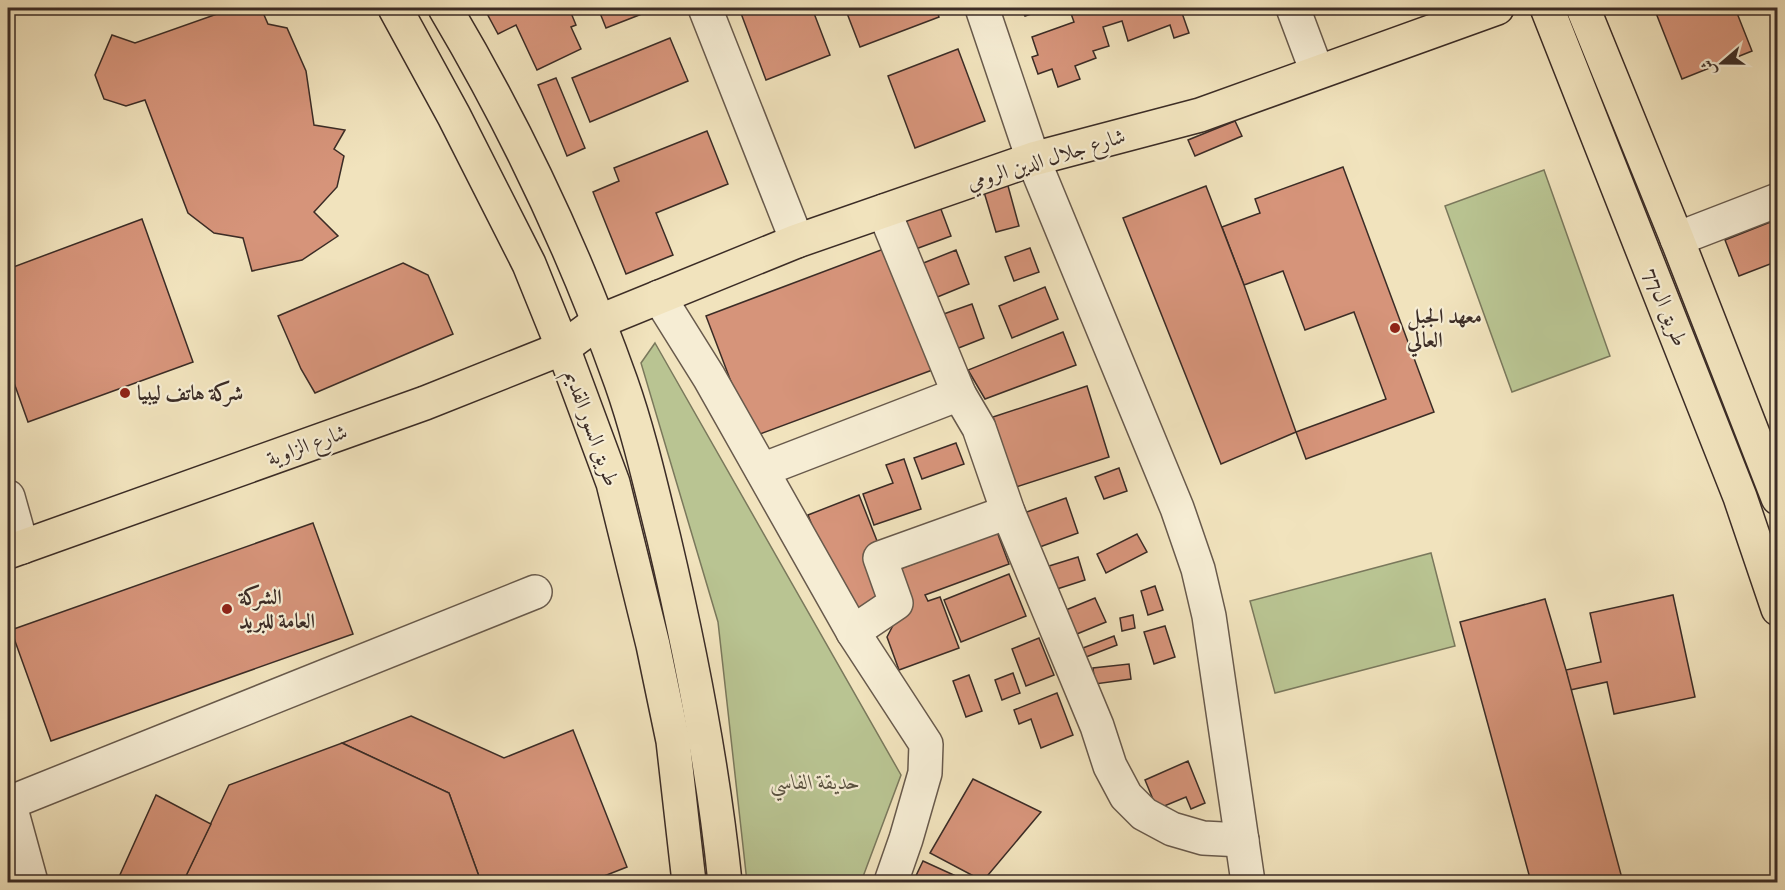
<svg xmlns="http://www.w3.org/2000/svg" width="1785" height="890" viewBox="0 0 1785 890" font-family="'IM FELL DW Pica',Amiri,serif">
  <rect width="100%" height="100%" fill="#f1e3bd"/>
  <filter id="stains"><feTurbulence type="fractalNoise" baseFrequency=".00333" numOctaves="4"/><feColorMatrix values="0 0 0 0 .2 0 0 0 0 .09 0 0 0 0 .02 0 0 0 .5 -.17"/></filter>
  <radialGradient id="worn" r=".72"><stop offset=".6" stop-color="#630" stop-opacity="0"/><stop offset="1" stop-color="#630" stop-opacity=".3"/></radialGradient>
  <g fill="#b9c492" stroke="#7a785c" stroke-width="1.5">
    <polygon points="1544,170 1610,356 1512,392 1445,206"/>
    <polygon points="655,343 901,775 861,882 747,882 718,622 641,363"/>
    <polygon points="1431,553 1455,646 1275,693 1250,601"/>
  </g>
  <g fill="#d6947a" stroke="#3b2c26" stroke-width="1.5">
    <polygon points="234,8 261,8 268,24 287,28 306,71 314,125 345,130 334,149 344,156 337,187 314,212 338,236 302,260 252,271 243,238 214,233 188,213 145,100 126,106 104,99 95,75 112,35 135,43"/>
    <polygon points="484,8 569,8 576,25 571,27 581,49 537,70 516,25 498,34"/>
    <polygon points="598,8 651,8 652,10 606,28"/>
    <polygon points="739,8 812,8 830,55 766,80"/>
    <polygon points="845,8 936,8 939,17 860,47"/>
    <polygon points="1021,8 1049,8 1025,16"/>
    <polygon points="1069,8 1196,8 1197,9 1182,13 1189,33 1174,38 1170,25 1128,41 1122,21 1103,27 1109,46 1093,51 1096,58 1075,66 1080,79 1058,87 1052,69 1038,74 1032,57 1038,55 1032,37 1074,22"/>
    <polygon points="1654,8 1735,8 1752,51 1682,79"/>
    <polygon points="670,38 688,81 590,122 572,78"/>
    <polygon points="958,49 985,121 915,148 888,76"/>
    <polygon points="556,78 585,148 567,156 538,85"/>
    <polygon points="1235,121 1242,136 1195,156 1188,140"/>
    <polygon points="707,131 728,184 656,213 673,255 626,274 593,192 619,181 614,168"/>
    <polygon points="1343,167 1434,412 1306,459 1296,432 1386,399 1354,312 1305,330 1283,271 1244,285 1222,227 1260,213 1255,199"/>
    <polygon points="1005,175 1019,226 996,232 981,182"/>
    <polygon points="1206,186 1244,285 1296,432 1221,464 1123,218"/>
    <polygon points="939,204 951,236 913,250 901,218"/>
    <polygon points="142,219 193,362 28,422 8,366 8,269"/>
    <polygon points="1778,219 1778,261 1739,276 1725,240"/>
    <polygon points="889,247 935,369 752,437 706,316"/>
    <polygon points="1030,248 1039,272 1014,281 1005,257"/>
    <polygon points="956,250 969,284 935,298 921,264"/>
    <polygon points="403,263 428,275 453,334 315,393 301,369 278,316"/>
    <polygon points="1045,287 1058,319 1012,338 999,306"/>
    <polygon points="972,304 984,338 951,351 938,316"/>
    <polygon points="1063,332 1076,365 985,399 968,370"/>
    <polygon points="1087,386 1109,457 1016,487 993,417"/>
    <polygon points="956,443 964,464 922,479 914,458"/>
    <polygon points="904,459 921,509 874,525 863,494 893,483 886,465"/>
    <polygon points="1119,468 1127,491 1104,499 1095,477"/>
    <polygon points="859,495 879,546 893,601 848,619 808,515"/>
    <polygon points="1066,498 1078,533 1037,548 1024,513"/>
    <polygon points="993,521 1009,564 925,595 928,601 940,597 959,648 899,670 887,637 902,608 889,573 939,554"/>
    <polygon points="313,523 353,634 51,741 11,630"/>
    <polygon points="1137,534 1147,552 1106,573 1097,554"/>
    <polygon points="1078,557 1085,580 1057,589 1049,566"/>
    <polygon points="1009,574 1026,616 961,642 944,600"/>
    <polygon points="1155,586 1163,610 1148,615 1141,591"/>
    <polygon points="1673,595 1695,697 1614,714 1607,682 1570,690 1566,670 1601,662 1590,613"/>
    <polygon points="1095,598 1106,622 1072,636 1061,612"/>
    <polygon points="1545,599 1566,670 1623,882 1531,882 1460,622"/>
    <polygon points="1133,615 1135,628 1122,631 1120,618"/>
    <polygon points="1165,626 1175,657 1154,664 1144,632"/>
    <polygon points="1114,636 1117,645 1086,657 1083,648"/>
    <polygon points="1039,638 1054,675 1026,686 1012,649"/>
    <polygon points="1129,664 1131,679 1095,684 1093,668"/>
    <polygon points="1013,673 1020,693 1002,700 995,680"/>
    <polygon points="969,675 982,711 966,717 953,681"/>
    <polygon points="1057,693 1073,735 1041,748 1031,719 1019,724 1014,710"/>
    <polygon points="411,716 504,758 573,730 627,867 589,882 481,882 449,793 342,743"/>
    <polygon points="342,743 449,793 481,882 183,882 229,785"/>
    <polygon points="1188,761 1205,803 1191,809 1186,797 1157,809 1145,780"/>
    <polygon points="973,779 1041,812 983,881 930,853"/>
    <polygon points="156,795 211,824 183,882 123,882 119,877"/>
    <polygon points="923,861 969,882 913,882"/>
  </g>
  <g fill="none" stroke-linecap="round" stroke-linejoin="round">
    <g stroke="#685a4c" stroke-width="36">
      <g id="minor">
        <polyline points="705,8 797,241"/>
        <polyline points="982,8 1033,159 1177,508 1198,569 1209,616 1248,882"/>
        <polyline points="1293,8 1317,72"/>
        <polyline points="884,211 959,394 979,428 1008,512 1097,726 1110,766 1126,796 1144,814 1172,829 1203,838 1242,840"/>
        <polyline points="1677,239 1778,200"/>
        <polyline points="659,297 709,377 853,632 926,744 925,773 906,839 891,882"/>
        <polyline points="762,470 959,394"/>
        <polyline points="8,497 22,547"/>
        <polyline points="853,632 896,603 880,558 1008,512"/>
        <polyline points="8,798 31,882"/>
        <polyline points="9,803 535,592"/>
      </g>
    </g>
    <g stroke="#3b2c26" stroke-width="36">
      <g id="major">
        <polyline points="395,8 454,116 529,264 563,348 613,483 653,645 673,741 689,882"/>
        <path d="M445,8C515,126 575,253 621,382C639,433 651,487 664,539C691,653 713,766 725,882"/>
        <polyline points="1547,8 1740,497 1778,609"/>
        <polyline points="1583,8 1677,239 1778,498"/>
        <polyline points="8,552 425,403 563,348 598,322 797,241 1033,159 1200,115 1497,8"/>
      </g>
    </g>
    <use href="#minor" stroke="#f6edd4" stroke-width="33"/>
    <use href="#major" stroke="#f1e3bd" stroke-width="33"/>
  </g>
  <g fill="#8f2418" stroke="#f6edd4" stroke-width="2">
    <circle cx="1395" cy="328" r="6"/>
    <circle cx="125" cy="393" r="6"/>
    <circle cx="227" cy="609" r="6"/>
  </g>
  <g text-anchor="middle" stroke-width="4.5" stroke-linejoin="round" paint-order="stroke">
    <g font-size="21" fill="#3b2c26" stroke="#f6edd4">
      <text transform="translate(1046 159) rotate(-17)" y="7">شارع جلال الدين الرومي</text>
      <text transform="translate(1666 307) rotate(68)" y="7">طريق ال77</text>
      <text transform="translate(592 428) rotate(70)" y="7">طريق السور القديم</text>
      <text transform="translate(307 445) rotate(-20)" y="7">شارع الزاوية</text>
    </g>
    <g font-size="21" font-weight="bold" fill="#3b2c26" stroke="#f6edd4" text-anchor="start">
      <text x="1407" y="323">معهد الجبل<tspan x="1407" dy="24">العالي</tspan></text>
      <text x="137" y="400">شركة هاتف ليبيا</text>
      <text x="239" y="604">الشركة<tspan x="239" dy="24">العامة للبريد</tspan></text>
    </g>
    <g font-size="21" font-style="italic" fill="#5a5241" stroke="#f6edd4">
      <text x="815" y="789">حديقة الفاسي</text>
    </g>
  </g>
  <rect width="1785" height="890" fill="none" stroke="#f1e3bd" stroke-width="30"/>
  <rect x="9" y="9" width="1767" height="872" fill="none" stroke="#3b2c26" stroke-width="3"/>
  <rect x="15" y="15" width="1755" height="860" fill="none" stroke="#3b2c26" stroke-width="1.5"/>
  <g transform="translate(1722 63) rotate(250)" stroke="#f6edd4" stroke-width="4.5" paint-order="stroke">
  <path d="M0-4.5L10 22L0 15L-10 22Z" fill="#3b2c26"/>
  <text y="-9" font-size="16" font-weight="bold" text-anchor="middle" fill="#3b2c26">ش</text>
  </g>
  <rect width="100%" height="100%" filter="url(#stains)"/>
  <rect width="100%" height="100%" fill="url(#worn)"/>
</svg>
